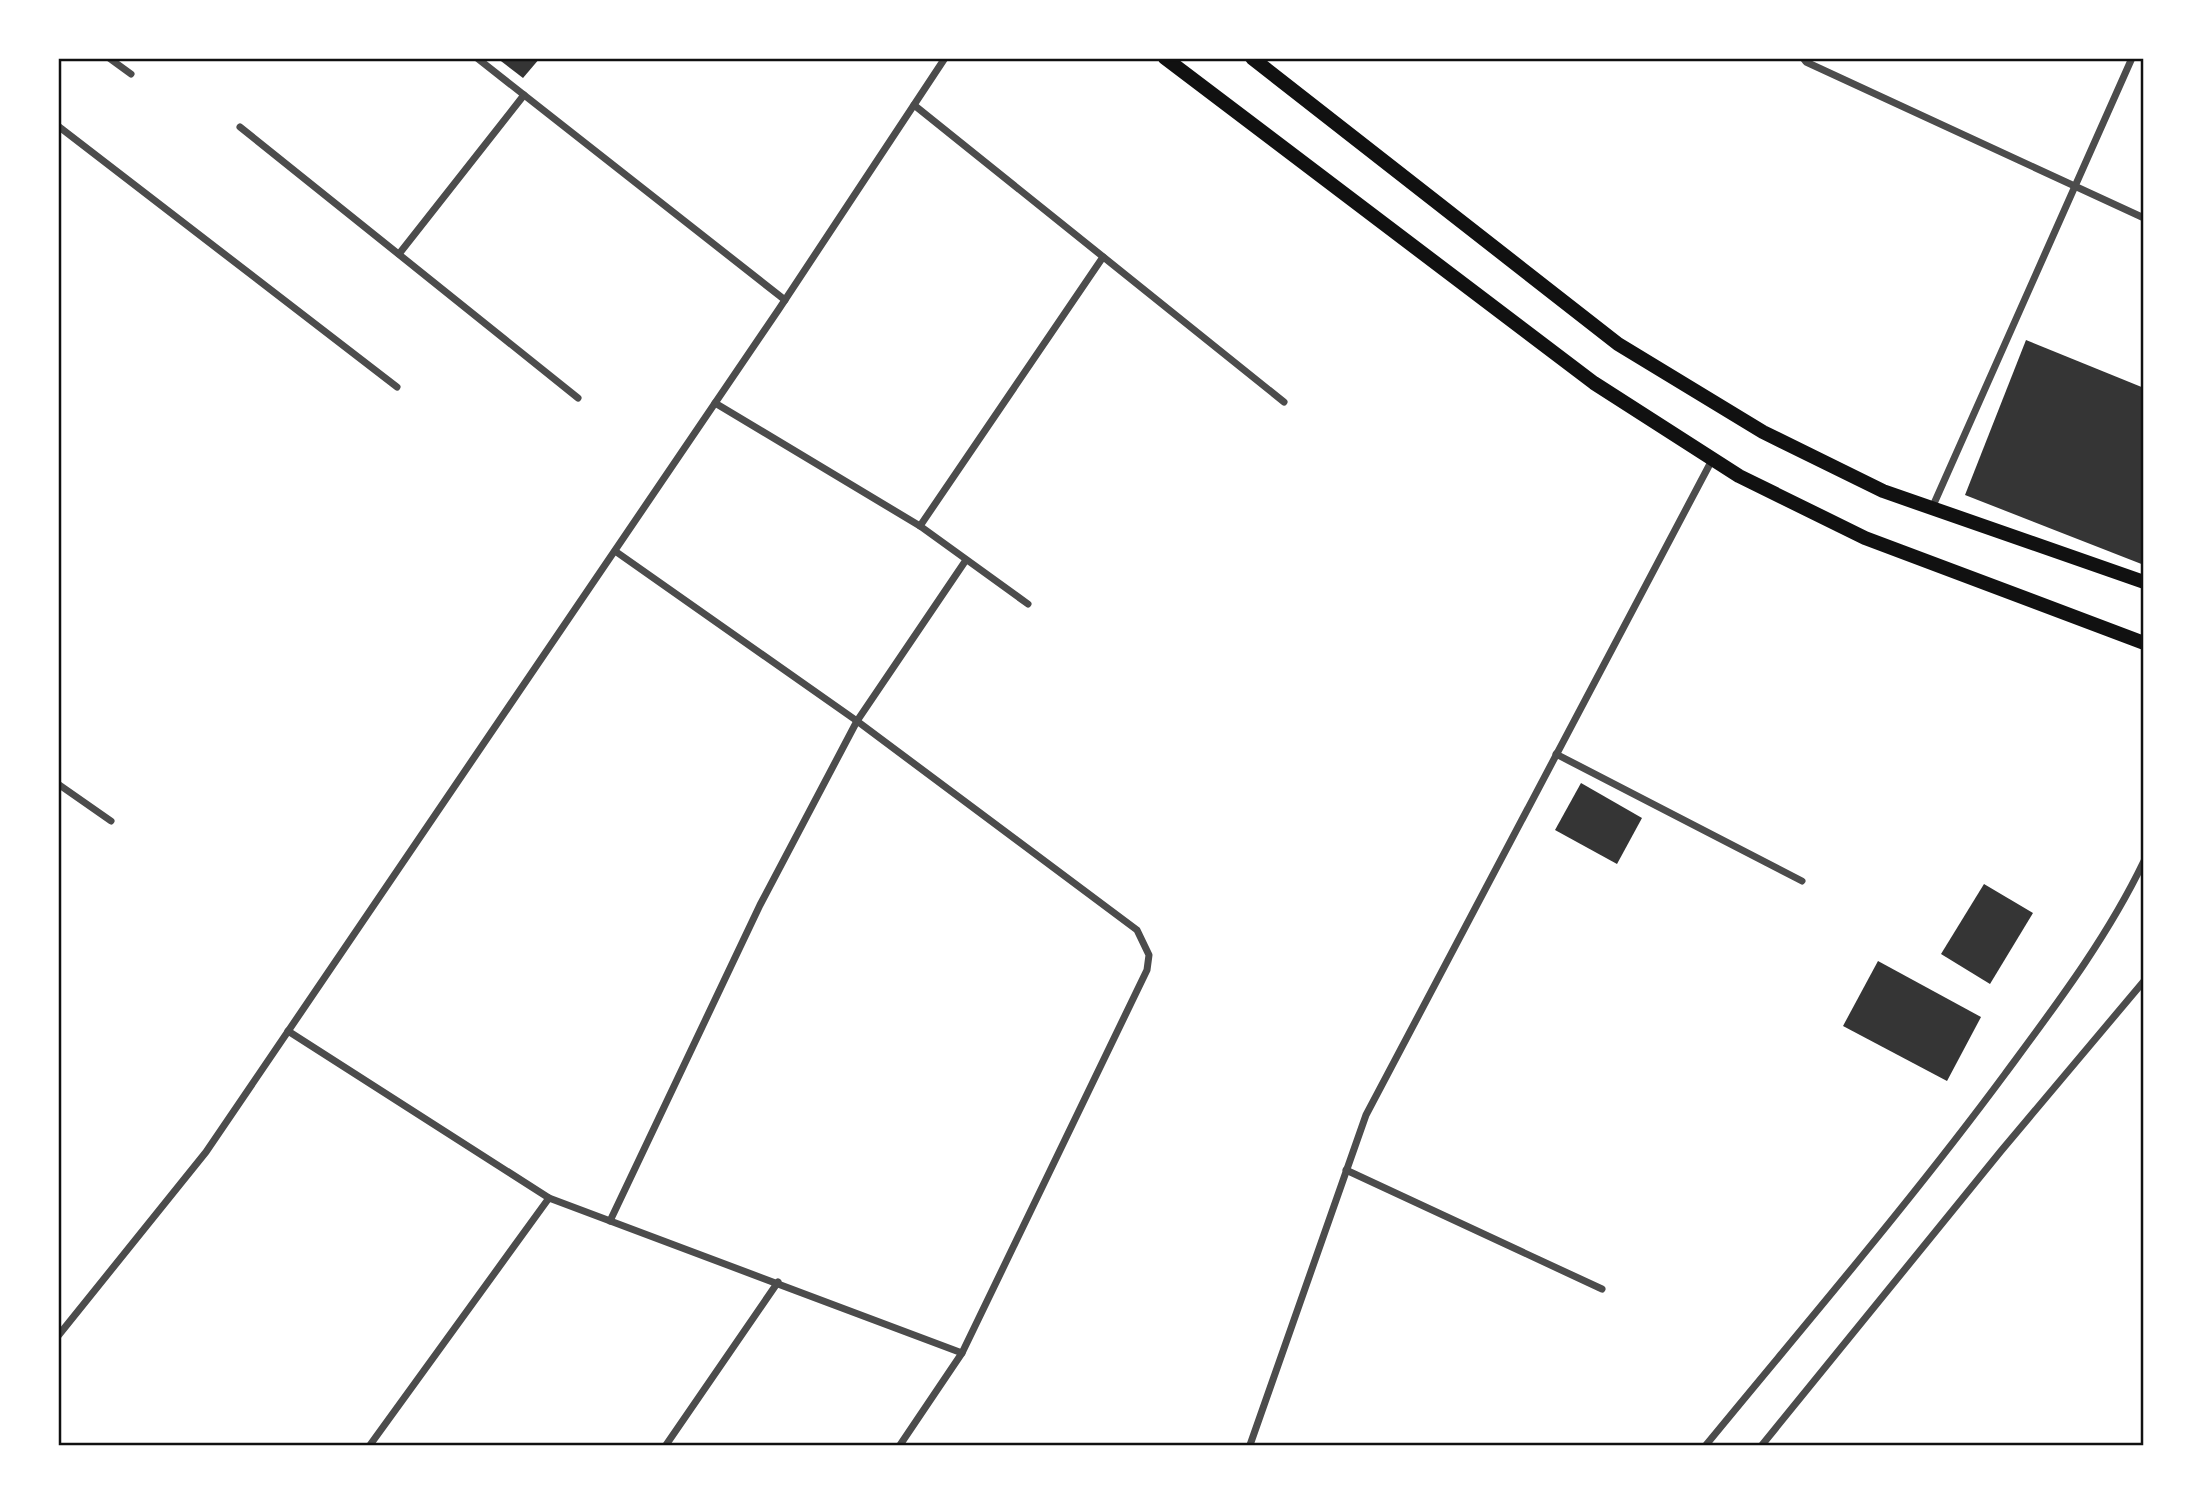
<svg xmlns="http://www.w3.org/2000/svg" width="2202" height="1503" viewBox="0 0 2202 1503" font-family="'Work Sans',sans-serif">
  <rect width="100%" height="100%" fill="#fff"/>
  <g fill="#353535">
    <polygon points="497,58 540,58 523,78"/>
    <polygon points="2026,340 2144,388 2144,565 1965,495"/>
    <polygon points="1581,783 1642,818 1617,864 1555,830"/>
    <polygon points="1984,884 2033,913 1990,984 1941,954"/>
    <polygon points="1878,961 1981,1017 1947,1081 1843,1026"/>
  </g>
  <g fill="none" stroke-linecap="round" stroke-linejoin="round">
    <g stroke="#4c4c4c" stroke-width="7">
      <polyline points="109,58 131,74"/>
      <polyline points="477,58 785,300"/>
      <polyline points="1803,58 1806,62 2144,218"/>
      <polyline points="914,105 1284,402"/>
      <polyline points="58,126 397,387"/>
      <polyline points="240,127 578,398"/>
      <polyline points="399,254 524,95"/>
      <polyline points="715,403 920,526 1028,604"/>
      <polyline points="1932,508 2132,58"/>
      <polyline points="920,526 1103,257"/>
      <polyline points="615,551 857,721 1137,930 1149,955 1147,970 962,1353 900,1445"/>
      <polyline points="1556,754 1802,881"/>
      <polyline points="58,784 111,821"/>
      <polyline points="288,1031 549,1198 962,1353"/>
      <polyline points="1346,1170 1602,1289"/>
      <polyline points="610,1221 760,905 857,721 966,560"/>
      <polyline points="58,1336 206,1152 779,309 945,58"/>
      <polyline points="370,1445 549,1198"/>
      <polyline points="666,1445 778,1282"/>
      <polyline points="1250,1445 1366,1115 1712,460"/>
      <path d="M1706,1445C1807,1322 1911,1201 2005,1074C2056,1005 2107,938 2144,861"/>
      <polyline points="1762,1445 2001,1151 2144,981"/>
    </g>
    <g stroke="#111" stroke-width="14">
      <polyline points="1165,58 1594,383 1739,476 1865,538 2144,643"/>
      <polyline points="1252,58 1618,344 1763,432 1883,491 2144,582"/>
    </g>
  </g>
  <rect width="2202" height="1503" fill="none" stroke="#ffffff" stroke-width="119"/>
  <rect x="60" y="60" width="2082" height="1384" fill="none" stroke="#111" stroke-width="2.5"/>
</svg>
